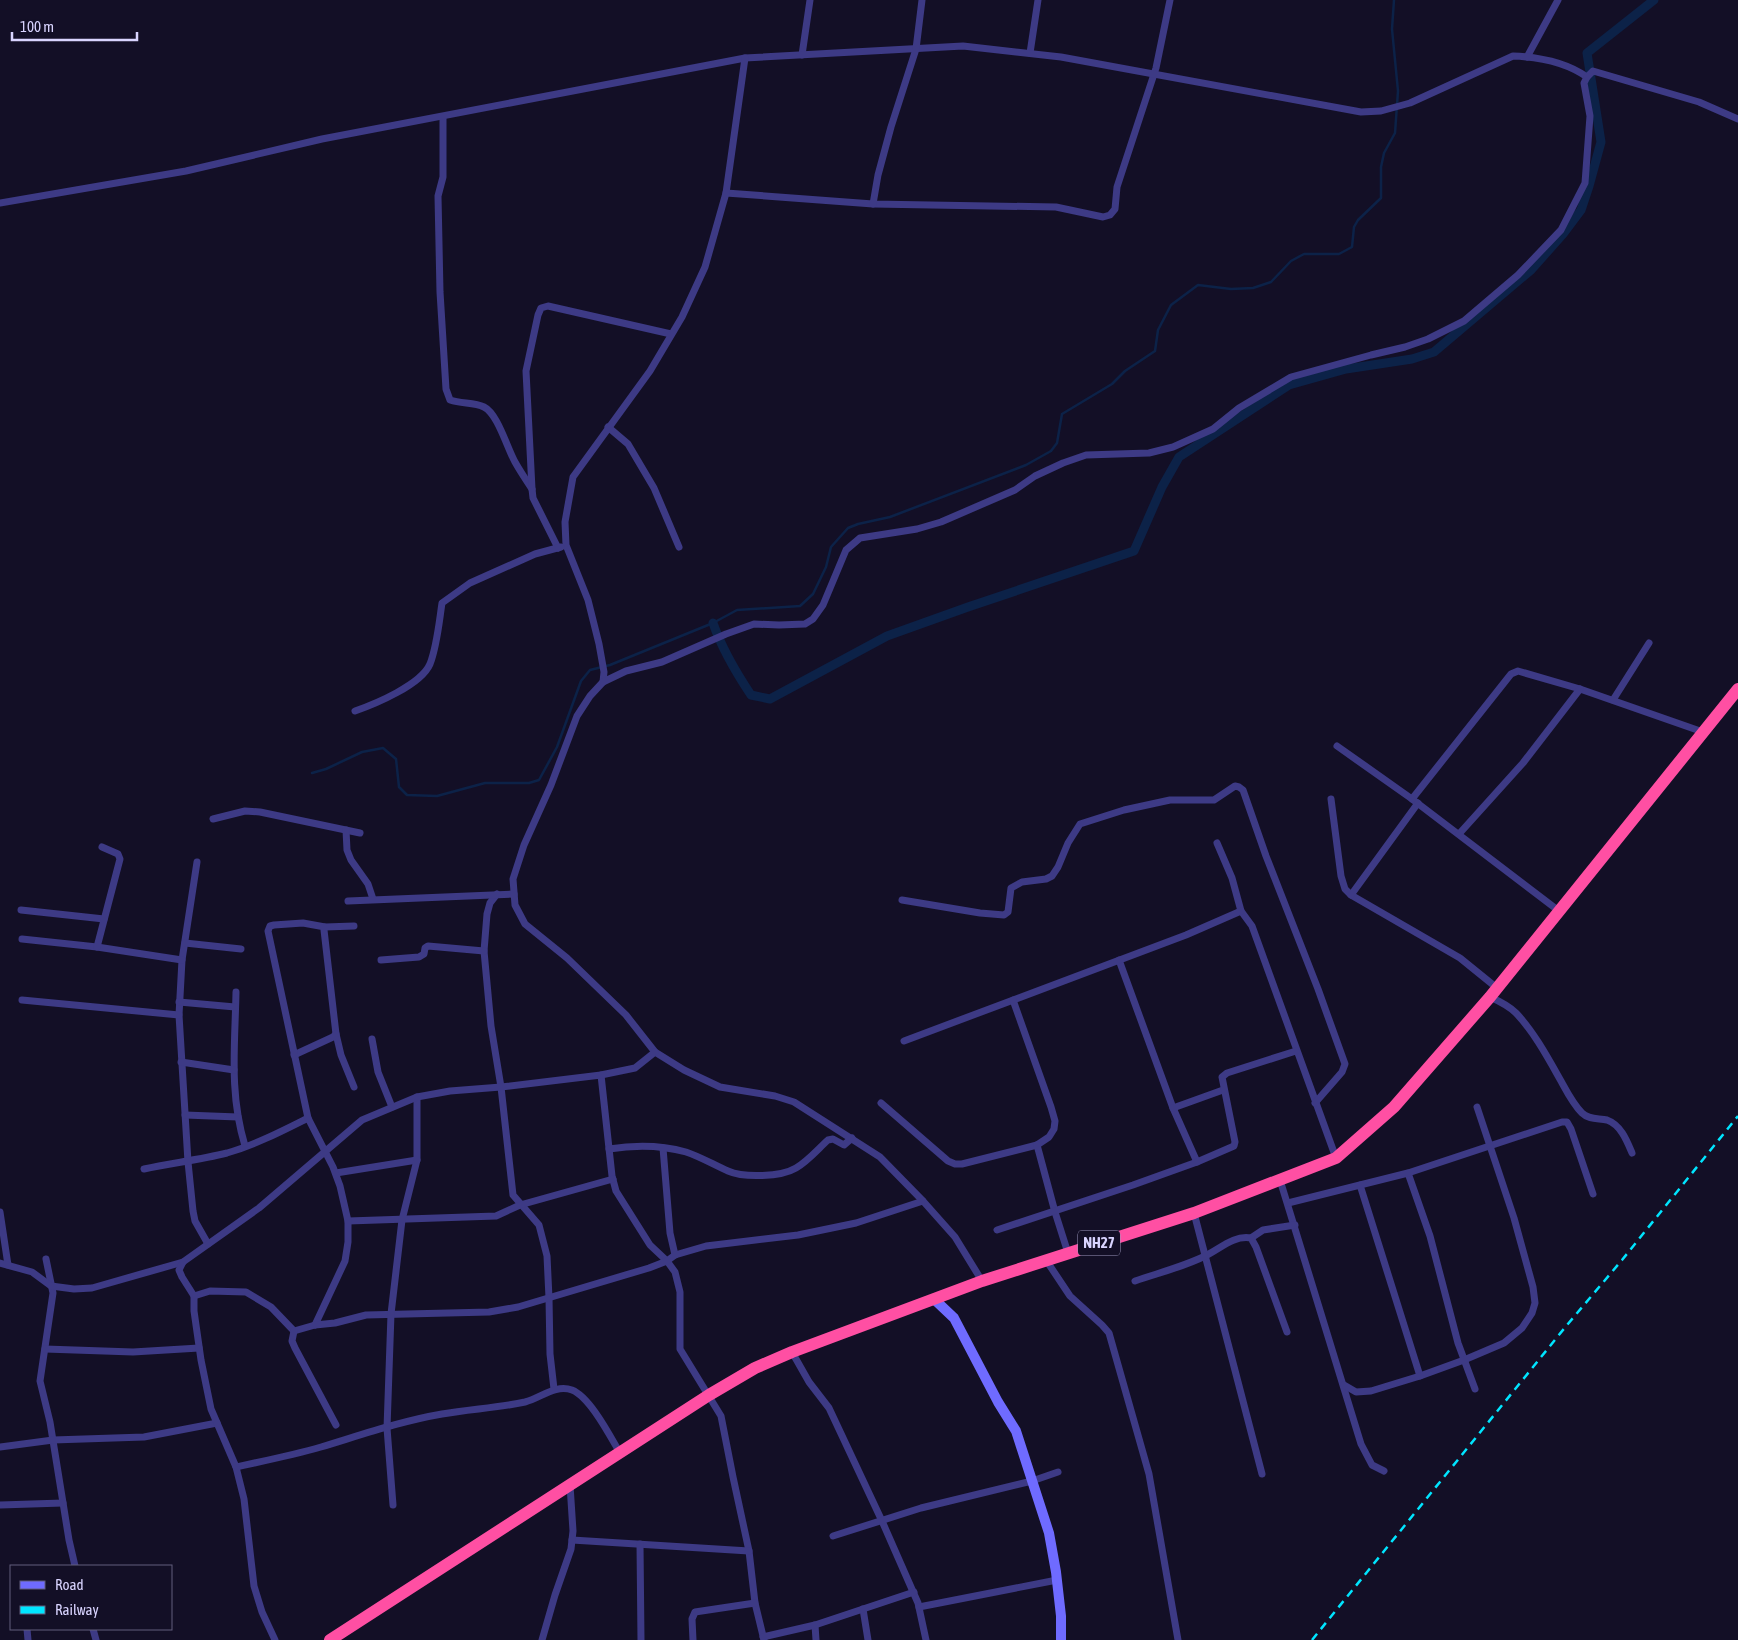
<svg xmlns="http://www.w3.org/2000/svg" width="1738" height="1640" viewBox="0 0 1738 1640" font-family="'Asap Condensed',sans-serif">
  <rect width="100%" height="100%" fill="#130f26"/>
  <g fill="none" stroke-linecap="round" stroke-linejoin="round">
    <polyline stroke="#0c2248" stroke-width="2.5" points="312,773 326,769 362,752 383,748 396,759 399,787 407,795 437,796 485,783 529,783 539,780 557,747 581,681 590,670 610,665 713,623 737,610 800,606 813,594 826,567 831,547 848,528 858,524 890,517 1026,465 1051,451 1057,443 1062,414 1112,384 1125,371 1155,351 1158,330 1171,305 1198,285 1231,289 1253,288 1271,282 1291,261 1304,254 1339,254 1352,247 1354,227 1358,220 1381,198 1381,167 1384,153 1395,133 1398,91 1392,29 1394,0"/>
    <path stroke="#0c2248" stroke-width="9" d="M713,623C722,649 735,671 751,695L770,699L887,636L968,607L1134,551L1162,487L1179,457L1289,385L1346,369L1412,359L1434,352L1531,270L1563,234L1581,210L1589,186L1601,142L1587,53L1654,0"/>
    <g stroke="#3d3a85" stroke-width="7">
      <polyline points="1030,53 1038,0"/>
      <polyline points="802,55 810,0"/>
      <polyline points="1527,57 1558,0"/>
      <path d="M443,117V177L438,196L440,292L446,389L450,400C462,404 474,402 484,407C498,414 507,448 515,462C520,471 526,480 532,489"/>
      <polyline points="726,193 873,204 1056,207 1103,217 1110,215 1115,209 1117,187 1156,68 1170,0"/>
      <path d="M0,203L186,171L322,139L745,58L963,46L1061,57L1361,112L1381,111L1410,103L1513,56C1538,57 1566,62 1587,77"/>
      <polyline points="873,204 878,175 891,127 916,49 922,0"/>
      <polyline points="608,427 628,444 654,488 679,547"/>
      <polyline points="558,548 533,498 532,489 526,371 538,315 541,308 548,306 671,334"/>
      <polyline points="603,682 604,672 599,644 588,600 566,545 565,522 573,477 650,371 682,317 705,267 726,193 745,58"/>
      <polyline points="1613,700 1649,643"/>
      <path d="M355,711C375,704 421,685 430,664C437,646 439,623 442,603L470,583L535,554L561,547"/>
      <polyline points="1337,746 1412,799 1559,911"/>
      <polyline points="1331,799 1341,876 1345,889 1351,895 1460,958 1497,988"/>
      <polyline points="1412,799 1511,674 1518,671 1580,689 1703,732"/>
      <polyline points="213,819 245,811 260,812 360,833"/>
      <polyline points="346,830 347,850 351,860 368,884 373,899"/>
      <polyline points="1459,834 1523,763 1580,689"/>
      <polyline points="1217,843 1232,878 1241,911 1252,926 1336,1158"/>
      <polyline points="197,862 182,960 179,1015 188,1162 193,1211 195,1221 208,1244"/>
      <polyline points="497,894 490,903 487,914 484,951 491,1026 501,1087 513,1195 539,1225 547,1256 549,1298 550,1354 554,1389"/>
      <polyline points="1351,895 1418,803"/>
      <polyline points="902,900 980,913 1004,915 1008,912 1011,888 1022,882 1046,879 1052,876 1058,867 1068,843 1080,824 1124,810 1170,800 1214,800 1235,786 1239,787 1243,790 1266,856 1318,989 1345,1064 1342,1072 1315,1103"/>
      <polyline points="348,901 514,894"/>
      <polyline points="21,910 104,919"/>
      <polyline points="325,927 324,930 336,1034 341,1055 354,1087"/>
      <polyline points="22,939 97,947 182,960"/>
      <polyline points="185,943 241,949"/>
      <polyline points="97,947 120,859 118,854 102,847"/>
      <polyline points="381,960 419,957 424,954 425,948 428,946 484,951"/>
      <polyline points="1119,960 1173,1108 1197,1162"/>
      <path d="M236,992C235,1046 229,1093 245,1146"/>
      <path d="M1490,997C1499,1001 1509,1006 1516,1013C1534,1032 1548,1058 1561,1081C1567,1092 1573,1104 1582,1113C1589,1120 1599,1118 1607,1120C1621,1125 1627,1141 1632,1153"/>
      <polyline points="22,1000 179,1015"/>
      <polyline points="179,1002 235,1007"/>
      <polyline points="372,1039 378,1072 392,1107"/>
      <polyline points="904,1041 1186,935 1241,911"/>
      <polyline points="294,1055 333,1037 336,1034"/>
      <polyline points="181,1062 234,1070"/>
      <polyline points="601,1075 612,1176 616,1191 650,1245 667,1261 675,1272 680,1292 680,1349 721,1416 733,1477 749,1551 755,1603 764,1640"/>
      <polyline points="881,1103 948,1161 955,1164 962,1164 1037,1145 1049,1137 1054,1129 1055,1121 1051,1107 1013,1000"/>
      <polyline points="1173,1108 1223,1090"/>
      <polyline points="185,1115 238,1117"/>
      <polyline points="1037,1145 1055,1212 1068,1253"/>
      <polyline points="663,1148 670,1233 675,1255"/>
      <path d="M609,1149C634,1145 661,1145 686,1152C701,1157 714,1165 728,1171C744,1178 781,1177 796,1168C808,1161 818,1149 828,1140L833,1139L844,1145L852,1138"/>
      <path d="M144,1169C171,1163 199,1160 227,1153C255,1145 282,1131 308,1118"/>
      <polyline points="336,1173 417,1160"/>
      <polyline points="1408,1173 1430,1236 1458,1343 1475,1389"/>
      <polyline points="1280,1180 1361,1444 1372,1465 1384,1471"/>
      <polyline points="1360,1185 1420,1376"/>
      <polyline points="1288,1203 1408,1173 1562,1122 1567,1122 1571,1129 1593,1194"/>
      <polyline points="0,1212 8,1265"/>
      <polyline points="1194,1213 1262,1474"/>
      <polyline points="348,1221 496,1216 520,1205 613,1179"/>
      <polyline points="997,1230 1133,1185 1197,1162 1234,1146 1235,1142 1222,1077 1227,1073 1296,1051"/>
      <polyline points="1251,1238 1263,1230 1295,1225"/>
      <polyline points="46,1259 53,1293 40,1381 50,1422 69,1540 75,1566"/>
      <polyline points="1046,1260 1070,1296 1102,1325 1109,1333 1149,1474 1178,1640"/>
      <polyline points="0,1263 32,1272 51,1286 74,1289 92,1288 183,1262"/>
      <polyline points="982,1281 955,1237 923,1201 880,1157 794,1102 775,1096 720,1087 684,1070 655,1052 626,1015 567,958 525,924 515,905 513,879 524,845 551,785 577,716 590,696 603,682 626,671 662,662 726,634 754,624 779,625 805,624 813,619 823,605 846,550 860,538 917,529 941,522 1015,490 1035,476 1063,463 1086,455 1149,453 1173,447 1213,429 1239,408 1291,377 1371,355 1405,347 1428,339 1464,321 1518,275 1561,230 1585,183 1590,116 1584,83 1587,77 1593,71 1699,102 1738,119"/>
      <path d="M1135,1281C1158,1273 1183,1267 1205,1256C1220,1249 1233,1235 1251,1238L1256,1247L1287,1332"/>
      <polyline points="194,1296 210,1291 246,1292 271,1307 294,1331"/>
      <polyline points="315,1325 345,1261 348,1242 348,1221 340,1186 333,1167 308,1118 268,931 270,926 274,925 303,923 325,927 354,926"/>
      <polyline points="294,1331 315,1325 335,1323 366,1315 489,1312 518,1307 649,1268 667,1261 675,1255 706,1246 798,1235 856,1223 923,1201"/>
      <polyline points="294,1331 292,1341 295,1348 336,1425"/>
      <polyline points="45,1349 133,1352 199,1348"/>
      <polyline points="792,1352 809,1382 829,1408 882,1521 918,1603 926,1640"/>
      <polyline points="1344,1385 1356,1392 1371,1391 1420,1376 1464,1360 1504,1343 1522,1328 1532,1313 1535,1303 1533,1287 1514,1218 1477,1107"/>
      <polyline points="0,1447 53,1440 144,1437 217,1423"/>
      <path d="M236,1467C264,1461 293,1455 321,1447C361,1435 401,1421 442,1414C470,1409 498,1408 525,1402C541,1398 555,1384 572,1390C590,1397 610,1436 620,1453"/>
      <polyline points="0,1505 63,1503"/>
      <polyline points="393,1505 387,1428 391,1314 402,1220 417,1160 417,1097"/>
      <polyline points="833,1536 921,1508 1032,1481 1058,1472"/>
      <polyline points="572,1540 749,1551"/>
      <polyline points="640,1544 641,1640"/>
      <polyline points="919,1607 1057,1580"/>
      <polyline points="863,1609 868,1640"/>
      <polyline points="815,1625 816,1640"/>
      <polyline points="27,1629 28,1640"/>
      <polyline points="93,1629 96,1640"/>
      <polyline points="763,1637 815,1625 914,1592"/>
      <polyline points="275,1640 262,1612 254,1586 244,1499 236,1467 211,1409 201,1360 194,1311 194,1296 182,1277 179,1270 183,1262 259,1208 362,1120 417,1097 450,1091 501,1087 601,1075 635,1068 655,1052"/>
      <polyline points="542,1640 555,1595 571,1549 573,1531 570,1485"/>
      <polyline points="693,1640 692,1619 695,1612 755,1603"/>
    </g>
    <polyline stroke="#6f6bff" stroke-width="10" points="935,1300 954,1318 998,1402 1016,1431 1049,1533 1056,1572 1061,1616 1061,1640"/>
    <polyline stroke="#ff4fa3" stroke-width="12" points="330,1640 709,1395 755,1368 792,1352 982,1281 1194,1213 1336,1158 1394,1107 1490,997 1738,689"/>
    <polyline stroke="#00e5ff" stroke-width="2.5" stroke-dasharray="8 6" stroke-linecap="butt" points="1312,1640 1567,1325 1622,1260 1738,1116"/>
  </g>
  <g text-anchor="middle" stroke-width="5" stroke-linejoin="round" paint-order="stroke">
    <rect fill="#130f26" stroke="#9e99be" stroke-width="1" x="1078" y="1230.5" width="42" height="25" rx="4"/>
    <g font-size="15" font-weight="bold" fill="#d9d4ff">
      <text x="1099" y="1248">NH27</text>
    </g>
  </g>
  <rect x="10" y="1565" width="162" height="65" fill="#130f26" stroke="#625e7d"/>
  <rect x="20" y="1581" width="25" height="8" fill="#6f6bff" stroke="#625e7d"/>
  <text x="55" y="1590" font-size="15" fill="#d9d4ff">Road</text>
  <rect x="20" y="1606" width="25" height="8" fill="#00e5ff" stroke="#625e7d"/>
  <text x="55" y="1615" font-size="15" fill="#d9d4ff">Railway</text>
  <path d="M12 32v8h125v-8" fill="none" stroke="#d9d4ff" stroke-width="2.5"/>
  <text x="20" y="32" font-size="15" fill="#d9d4ff" stroke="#130f26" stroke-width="4" paint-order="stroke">100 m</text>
</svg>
